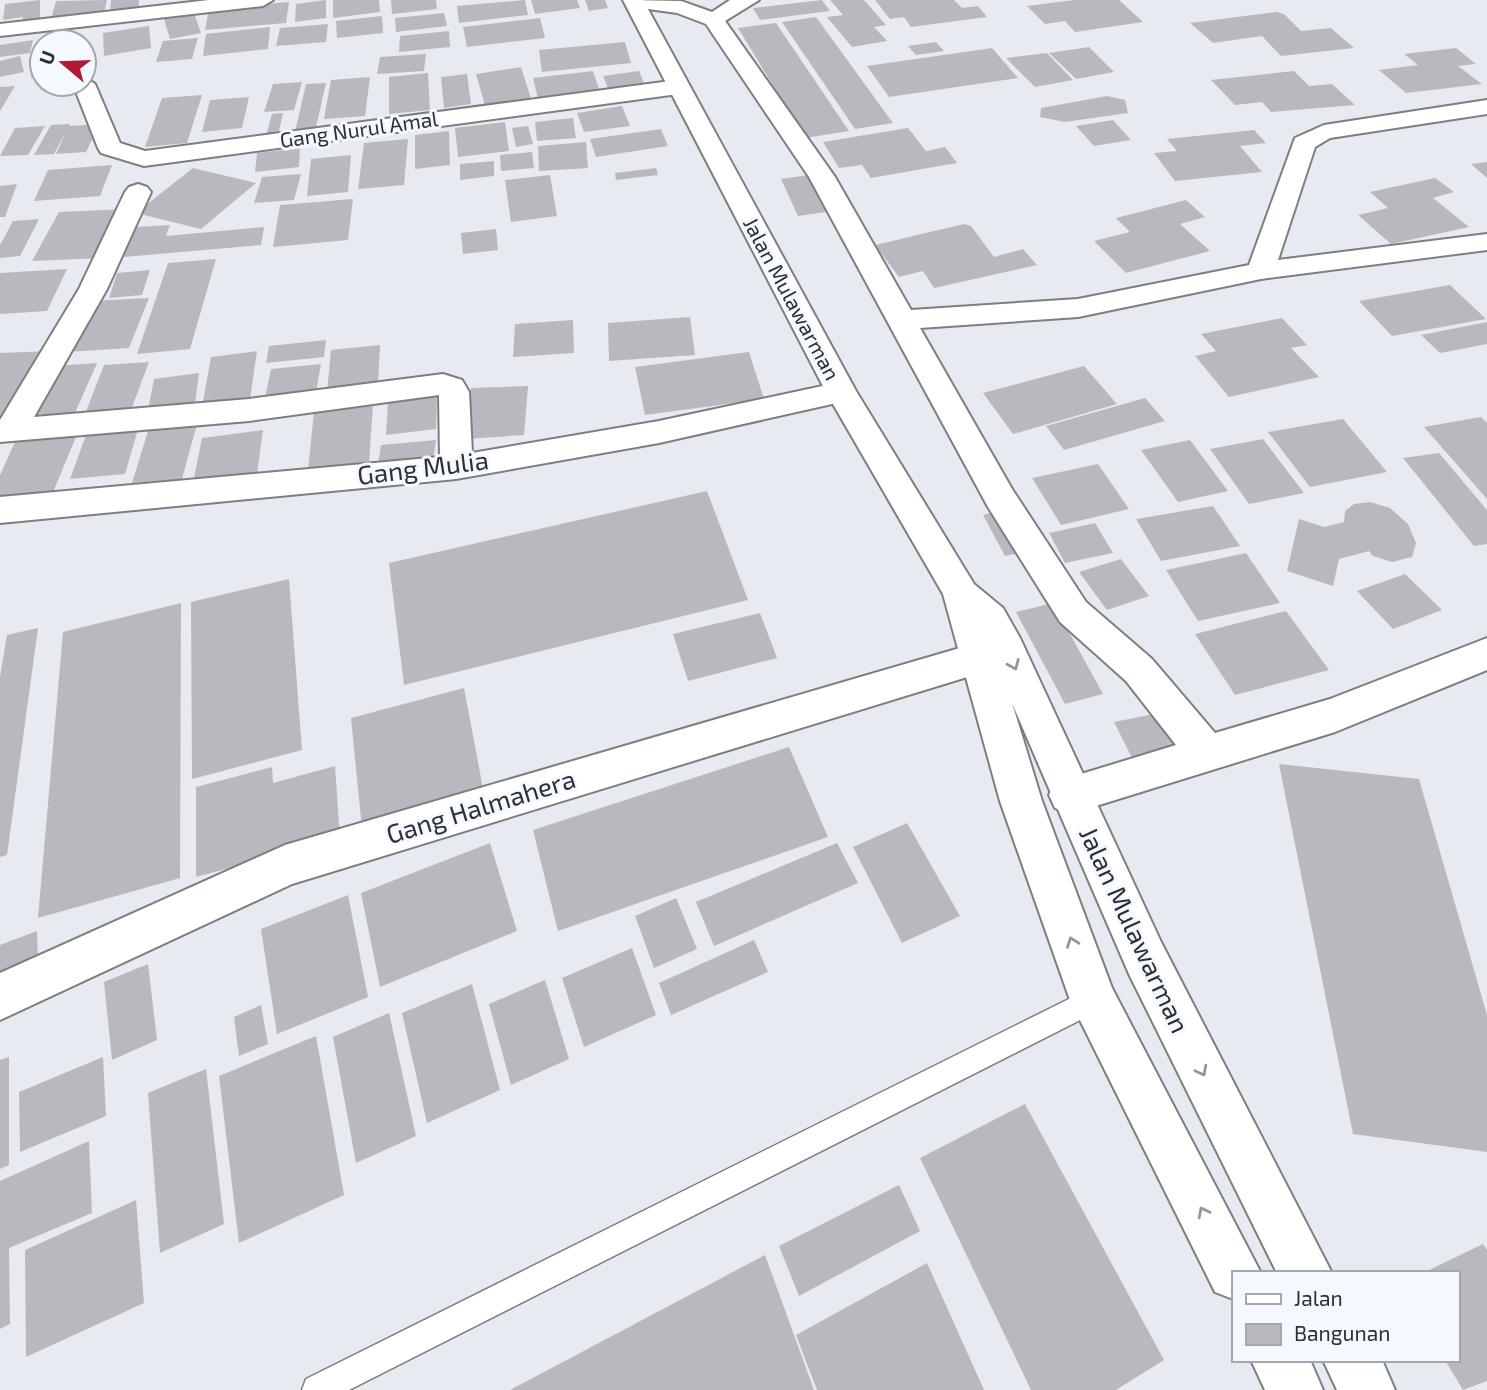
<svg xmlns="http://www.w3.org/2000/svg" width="1487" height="1390" viewBox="0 0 1487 1390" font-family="'Exo 2',sans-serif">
  <rect width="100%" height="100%" fill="#e7ebf1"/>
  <g fill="#bab8bf">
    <polygon points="40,0 40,20 22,22 23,17 3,20 5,4"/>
    <polygon points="107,0 104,13 51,19 56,1"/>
    <polygon points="111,0 139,0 139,10 110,14"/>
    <polygon points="326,0 326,18 295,22 296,4"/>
    <polygon points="333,0 379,0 380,12 333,18"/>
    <polygon points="391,0 436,0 437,9 392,14"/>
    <polygon points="525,0 528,15 459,23 457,6"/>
    <polygon points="531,0 577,0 580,8 535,14"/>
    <polygon points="585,0 605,0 608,8 589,11"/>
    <polygon points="822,0 830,11 760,20 753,8"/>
    <polygon points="830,0 864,0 886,25 874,27 887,41 852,47 827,17 843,15"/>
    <polygon points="875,0 954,0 962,8 978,6 987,17 911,27 904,17 890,19"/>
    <polygon points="1074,0 1119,0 1143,22 1075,32 1065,21 1045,24 1027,6"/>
    <polygon points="289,2 286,23 205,30 209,9"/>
    <polygon points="1276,12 1284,14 1301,31 1331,28 1354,48 1281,56 1262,36 1213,43 1190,23"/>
    <polygon points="194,13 201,33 170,39 164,19"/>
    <polygon points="444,13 447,26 396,32 395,18"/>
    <polygon points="382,16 383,33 337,38 336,21"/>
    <polygon points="816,17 893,123 855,129 782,22"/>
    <polygon points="540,18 545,38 467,47 463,27"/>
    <polygon points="776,23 849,131 805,138 738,28"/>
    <polygon points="328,24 326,42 276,46 280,28"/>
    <polygon points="149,26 151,48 104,56 103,33"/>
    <polygon points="270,27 268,49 203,56 206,34"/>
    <polygon points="449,31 450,47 399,52 400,36"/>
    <polygon points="198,38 192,59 156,62 163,41"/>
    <polygon points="33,40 30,53 0,57 0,45"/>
    <polygon points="625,42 631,63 542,72 539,50"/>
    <polygon points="936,42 944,51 916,55 908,46"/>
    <polygon points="1089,47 1114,72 1076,79 1049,53"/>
    <polygon points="992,48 1018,78 889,97 867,66"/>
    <polygon points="1456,48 1476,64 1458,66 1482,84 1406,93 1379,70 1418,65 1404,54"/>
    <polygon points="1047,53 1073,80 1035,87 1006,58"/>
    <polygon points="426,54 424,71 377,74 380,57"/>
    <polygon points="20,56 24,72 0,77 0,61"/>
    <polygon points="42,59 42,77 31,78 34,60"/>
    <polygon points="521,67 532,102 486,109 476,74"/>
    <polygon points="593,71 601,95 539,103 533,78"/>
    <polygon points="639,71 646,88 610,93 603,76"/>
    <polygon points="1294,71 1309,86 1332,84 1355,105 1271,112 1262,102 1235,105 1211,80"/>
    <polygon points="428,73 430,110 389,114 389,77"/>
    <polygon points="467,74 471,104 444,108 441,77"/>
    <polygon points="370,77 365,116 324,119 331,80"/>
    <polygon points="302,82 294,110 264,112 273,84"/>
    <polygon points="326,83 315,131 295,132 306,84"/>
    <polygon points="15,86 0,111 0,87"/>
    <polygon points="202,95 187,143 145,147 162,98"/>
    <polygon points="1107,96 1125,100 1128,113 1065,122 1040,117 1041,108"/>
    <polygon points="249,97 242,128 202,132 210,100"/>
    <polygon points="622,106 630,126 584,132 577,113"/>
    <polygon points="283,113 278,135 266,136 272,114"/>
    <polygon points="573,118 576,138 537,141 535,122"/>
    <polygon points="1113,120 1131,140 1094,146 1076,126"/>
    <polygon points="505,122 509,151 458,157 455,128"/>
    <polygon points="70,124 69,126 100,124 86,152 56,154 66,131 54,154 34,155 51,125"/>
    <polygon points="45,126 28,155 0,156 15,128"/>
    <polygon points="528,126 533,144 516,147 512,128"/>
    <polygon points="908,128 926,151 945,147 957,163 871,178 862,165 839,168 823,142"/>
    <polygon points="661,129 668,146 596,157 590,139"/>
    <polygon points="1254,130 1266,143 1240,146 1262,172 1175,181 1154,153 1177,151 1167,139"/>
    <polygon points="449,131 450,165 415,169 415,135"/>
    <polygon points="408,139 404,185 358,189 364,143"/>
    <polygon points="586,142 588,168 539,171 538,146"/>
    <polygon points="300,148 299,167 255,172 257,153"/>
    <polygon points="532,152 534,168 501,171 500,155"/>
    <polygon points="351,155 348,192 307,196 311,159"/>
    <polygon points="494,161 494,176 460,180 460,164"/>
    <polygon points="1487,162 1487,178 1471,164"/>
    <polygon points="112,165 100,196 34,201 48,170"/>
    <polygon points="193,168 256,183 201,229 136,213"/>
    <polygon points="656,168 658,175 616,180 615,173"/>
    <polygon points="301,174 294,200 254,203 262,177"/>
    <polygon points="550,175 557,216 511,222 505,180"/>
    <polygon points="808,175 826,212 798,216 781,179"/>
    <polygon points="1435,178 1454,192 1433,198 1469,227 1391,244 1358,215 1388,208 1370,192"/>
    <polygon points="17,184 5,217 0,217 0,186"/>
    <polygon points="353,199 348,240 273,247 280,205"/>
    <polygon points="1186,200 1205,217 1180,224 1210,251 1126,273 1094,241 1130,232 1116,218"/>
    <polygon points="127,209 104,258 32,261 59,212"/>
    <polygon points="39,219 20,256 0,258 0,245 13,221"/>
    <polygon points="964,224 971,226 994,257 1023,249 1037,265 934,288 923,271 899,277 875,245"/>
    <polygon points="170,225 166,236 264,227 261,245 124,257 136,227"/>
    <polygon points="496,229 498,250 463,254 461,233"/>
    <polygon points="216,259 190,349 137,354 168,263"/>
    <polygon points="67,269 47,311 0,314 0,273"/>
    <polygon points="150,270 142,295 109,298 117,273"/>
    <polygon points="1450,285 1486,319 1392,336 1359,301"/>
    <polygon points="149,298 129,348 68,352 91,301"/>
    <polygon points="690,317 695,355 609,361 608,323"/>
    <polygon points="1282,318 1307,345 1291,348 1319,377 1229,397 1195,356 1216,351 1201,334"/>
    <polygon points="573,320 574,353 513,357 515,324"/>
    <polygon points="1487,322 1487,344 1440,353 1421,335"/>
    <polygon points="326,340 324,357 266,363 269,346"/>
    <polygon points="380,345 378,386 327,392 331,350"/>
    <polygon points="51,351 16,415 0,416 0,353"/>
    <polygon points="257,351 249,406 201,413 211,357"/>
    <polygon points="749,352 764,399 645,415 635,367"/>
    <polygon points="149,362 131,410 85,414 104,365"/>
    <polygon points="97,363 75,413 31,415 54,366"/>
    <polygon points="321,364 315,398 264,403 271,369"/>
    <polygon points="1084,366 1117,404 1013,434 983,393"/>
    <polygon points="199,373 195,404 148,410 154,379"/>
    <polygon points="528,386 524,435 465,439 471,388"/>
    <polygon points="437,395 436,429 386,435 388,401"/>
    <polygon points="1145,398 1165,421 1064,450 1046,426"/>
    <polygon points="373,404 369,463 308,471 314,411"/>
    <polygon points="1481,417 1487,423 1487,499 1424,427"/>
    <polygon points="1343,419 1387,472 1310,487 1268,432"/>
    <polygon points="197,424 182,479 132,483 149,428"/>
    <polygon points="138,429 125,474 70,479 86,435"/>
    <polygon points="263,430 257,474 193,483 202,438"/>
    <polygon points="76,437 51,497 0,500 0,475 16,440"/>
    <polygon points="1263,439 1304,493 1249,504 1210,449"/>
    <polygon points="436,440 432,467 377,471 381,445"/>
    <polygon points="1190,440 1228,491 1178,502 1141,450"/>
    <polygon points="1439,453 1487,510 1487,544 1474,546 1403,458"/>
    <polygon points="1098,464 1129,509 1061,525 1032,478"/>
    <polygon points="707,491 748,600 404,685 389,563"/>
    <polygon points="1370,502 1390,508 1408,524 1416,543 1412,557 1392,562 1373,556 1369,551 1339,559 1333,586 1287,571 1299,519 1324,527 1344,522 1345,511 1354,504"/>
    <polygon points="1213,506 1240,546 1161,561 1136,519"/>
    <polygon points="1006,509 1029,551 1005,556 983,515"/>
    <polygon points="1095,523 1113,553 1065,563 1049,533"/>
    <polygon points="1246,553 1280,603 1198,621 1166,570"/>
    <polygon points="1121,559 1149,596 1107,610 1079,572"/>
    <polygon points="1405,574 1442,610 1393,629 1357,591"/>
    <polygon points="289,579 302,750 192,779 191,602"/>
    <polygon points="181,603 180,878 38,918 63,632"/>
    <polygon points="1053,603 1103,694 1065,704 1016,612"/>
    <polygon points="1286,611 1329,670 1235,695 1195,634"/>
    <polygon points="760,613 777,658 688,681 673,634"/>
    <polygon points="38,628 7,855 0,857 0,677 7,635"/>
    <polygon points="464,688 484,794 362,829 351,718"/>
    <polygon points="1159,713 1182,753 1135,764 1114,722"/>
    <polygon points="789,747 828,837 558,931 533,830"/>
    <polygon points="1279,764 1419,779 1487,1015 1487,1152 1353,1134"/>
    <polygon points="335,766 340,838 196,877 196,787 272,767 273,783"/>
    <polygon points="907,823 960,916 902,943 853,847"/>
    <polygon points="490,843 517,931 380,987 361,893"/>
    <polygon points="837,843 858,883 714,946 696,902"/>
    <polygon points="348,895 368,997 277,1034 261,929"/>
    <polygon points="676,898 697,949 654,968 635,916"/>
    <polygon points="37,931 38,964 0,978 0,945"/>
    <polygon points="754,940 768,972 671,1015 659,983"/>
    <polygon points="632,948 656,1015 584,1047 562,978"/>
    <polygon points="148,964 157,1040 112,1060 104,982"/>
    <polygon points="545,980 569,1059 511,1085 489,1004"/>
    <polygon points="472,984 500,1090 427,1123 402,1013"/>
    <polygon points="261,1005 268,1044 239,1056 234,1017"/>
    <polygon points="389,1013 416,1136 356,1163 333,1037"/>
    <polygon points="316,1036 344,1195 239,1243 219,1076"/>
    <polygon points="9,1057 9,1165 0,1169 0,1060"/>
    <polygon points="103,1057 106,1116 20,1152 19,1092"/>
    <polygon points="206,1069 224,1224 160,1253 148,1093"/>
    <polygon points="1025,1104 1164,1360 1116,1390 1031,1390 920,1158"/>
    <polygon points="89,1141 92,1213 9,1248 10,1324 0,1329 0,1181"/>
    <polygon points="899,1185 920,1231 799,1296 779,1246"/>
    <polygon points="136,1200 144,1303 26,1357 25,1250"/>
    <polygon points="1483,1244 1487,1250 1487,1381 1463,1390 1445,1360 1457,1360 1457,1273 1423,1273"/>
    <polygon points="765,1255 814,1390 510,1390"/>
    <polygon points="927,1263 984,1390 817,1390 796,1335"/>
  </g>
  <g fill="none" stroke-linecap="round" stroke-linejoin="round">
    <g stroke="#7b7f84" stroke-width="3">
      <polygon id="service" points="1093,987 1102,991 1106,1000 1102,1009 349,1390 302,1390 306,1379"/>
    </g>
    <g stroke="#7b7f84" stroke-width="4">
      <g id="minor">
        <polygon points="209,0 273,0 263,6 0,36 0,24"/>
        <polygon points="625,0 681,1 712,12 730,0 759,0 725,21 835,177 911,310 1078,299 1249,265 1295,138 1324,125 1487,100 1487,114 1330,138 1315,147 1278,260 1487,234 1487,250 1261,279 1078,317 920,328 1012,489 1086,602 1152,659 1215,733 1330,699 1487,638 1487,670 1335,732 1070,814 1055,808 1049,795 1055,782 1176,745 1126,681 1060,622 988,507 809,177 706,24 677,13 627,6"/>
        <polygon points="84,77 95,84 120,143 145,151 678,80 689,87 678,94 144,166 101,153 98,148 73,84 84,84"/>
        <polygon points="138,184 147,187 151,192 107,289 34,417 249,399 443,374 462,380 469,392 472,453 659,421 841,382 852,385 856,392 852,399 841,402 659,443 456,479 0,523 0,497 440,457 439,395 249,421 0,442 0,420 79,289 125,192 129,187"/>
      </g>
    </g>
    <g stroke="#7b7f84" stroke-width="4">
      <polygon id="tertiary" points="977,643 990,648 996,659 990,670 292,884 0,1020 0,973 285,845"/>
    </g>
    <g stroke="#7b7f84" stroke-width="4">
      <g id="trunk">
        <polygon points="623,0 643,0 856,391 974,584 1003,608 1020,638 1161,942 1332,1273 1277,1273 1129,974 1012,703 1042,801 1112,988 1261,1273 1233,1273 1233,1299 1215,1292 1070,1000 1000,801 943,594 826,392"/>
        <polygon points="1251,1360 1310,1360 1323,1390 1265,1390"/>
        <polygon points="1323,1360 1382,1360 1395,1390 1337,1390"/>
      </g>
    </g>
    <use href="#service" fill="#fff" fill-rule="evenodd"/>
    <use href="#minor" fill="#fff" fill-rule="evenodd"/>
    <use href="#tertiary" fill="#fff" fill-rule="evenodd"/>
    <use href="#trunk" fill="#fff" fill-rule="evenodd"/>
  </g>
  <defs><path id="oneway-chevron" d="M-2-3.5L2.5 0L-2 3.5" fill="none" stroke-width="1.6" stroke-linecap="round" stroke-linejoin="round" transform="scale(1.75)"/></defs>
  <g stroke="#969798">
    <use href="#oneway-chevron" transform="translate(1014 665) rotate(67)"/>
    <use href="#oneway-chevron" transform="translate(1072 942) rotate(-110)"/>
    <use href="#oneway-chevron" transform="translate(1202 1071) rotate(63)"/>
    <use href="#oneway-chevron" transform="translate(1203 1212) rotate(-117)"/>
  </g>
  <g text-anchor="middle" stroke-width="6" stroke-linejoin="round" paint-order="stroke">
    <g font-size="21" fill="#2d2f31" stroke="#f4f9ff">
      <text transform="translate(359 130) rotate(-8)" y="7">Gang Nurul Amal</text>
      <text transform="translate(791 299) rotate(62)" y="7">Jalan Mulawarman</text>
    </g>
    <g font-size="26" fill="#2d2f31" stroke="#f4f9ff">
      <text transform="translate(423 468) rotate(-7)" y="9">Gang Mulia</text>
      <text transform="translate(481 807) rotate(-17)" y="9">Gang Halmahera</text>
      <text transform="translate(1134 930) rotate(65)" y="9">Jalan Mulawarman</text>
    </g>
  </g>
  <rect x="1232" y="1271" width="228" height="91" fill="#f4f9ff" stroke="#a4a8ad" stroke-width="2"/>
  <rect x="1246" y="1294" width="35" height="10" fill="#ffffff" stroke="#a4a8ad" stroke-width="2"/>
  <text x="1294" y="1306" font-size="21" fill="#2d2f31">Jalan</text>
  <rect x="1246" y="1324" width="35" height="21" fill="#bab8bf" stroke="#a4a8ad" stroke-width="2"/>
  <text x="1294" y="1341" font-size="21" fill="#2d2f31">Bangunan</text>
  <g transform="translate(63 63) rotate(289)"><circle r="33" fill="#f4f9ff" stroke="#a4a8ad" stroke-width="2"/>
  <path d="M0-5L12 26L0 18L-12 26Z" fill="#af1b37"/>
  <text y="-10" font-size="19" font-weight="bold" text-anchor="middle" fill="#2d2f31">U</text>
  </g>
</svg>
